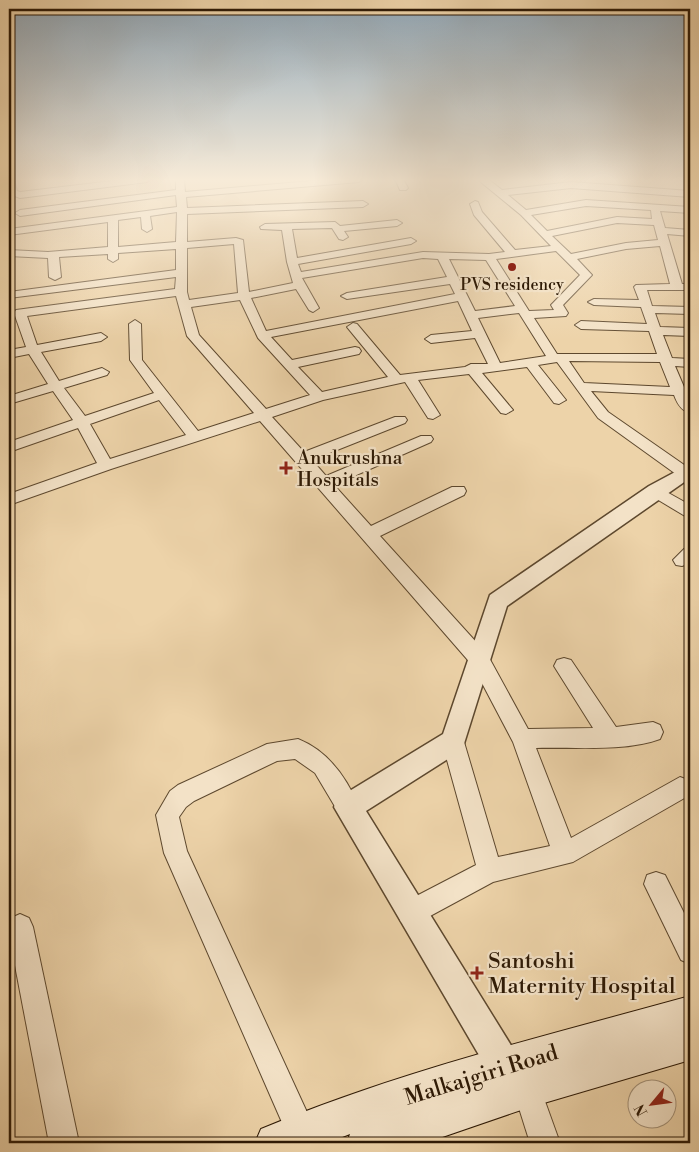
<svg xmlns="http://www.w3.org/2000/svg" width="699" height="1152" viewBox="0 0 699 1152" font-family="'Libre Bodoni',serif">
  <rect width="100%" height="100%" fill="#edd3a9"/>
  <filter id="stains"><feTurbulence type="fractalNoise" baseFrequency=".004" numOctaves="4"/><feColorMatrix values="0 0 0 0 .2 0 0 0 0 .09 0 0 0 0 .02 0 0 0 .5 -.17"/></filter>
  <radialGradient id="worn" r=".72"><stop offset=".6" stop-color="#630" stop-opacity="0"/><stop offset="1" stop-color="#630" stop-opacity=".3"/></radialGradient>
  <g fill="none" stroke-linecap="round" stroke-linejoin="round">
    <g stroke="#5d482e" stroke-width="2">
      <g id="minor">
        <polygon points="9,179 14,179 17,191 20,192 129,179 151,179 147,182 20,198 9,194"/>
        <path d="M176,179H184L185,192L334,179H363L359,182L186,197L187,208L363,201L368,204L363,207L187,214V242L236,238L243,240L249,292L293,283L287,262L282,230L261,229L260,227L265,224L335,222L340,226L397,220L402,223L397,226L344,231L348,237L343,240L339,239L332,228L292,229L297,258L411,238L416,241L411,244L298,264L301,272L423,252L489,254L505,252L474,215L470,204L475,201L478,202L482,212L515,250L551,246L521,215L482,183L480,181L484,179H488L502,190L571,182L690,191V197L571,188L508,195L526,210L586,200L690,207V213L660,211L665,228L690,230V236L667,234L682,284H690V290H647L652,306L690,307V314L655,313L660,327L690,328V336L663,335L672,358L690,359V367L675,366L690,401V413C681,411 677,403 674,395L591,391L608,412L690,469V477H680L598,418L557,362L538,365L566,400L559,404L554,403L527,367L482,373L513,410L506,414L501,413L469,374L418,380L440,415L433,419L428,418L405,382L323,400L272,417L304,452L395,417H405L407,420L405,423L312,460L326,476L421,436H431L433,439L431,442L334,485L371,526L452,487H464L466,491L464,495L380,536L487,654L528,729L593,728L554,666L557,660L564,658L571,660L616,727L653,722L660,725L663,732L660,739C625,752 574,747 536,748L571,838L680,777L688,780L690,786L688,796L573,862L493,882L419,922L410,925L401,922L398,913L401,904L476,865L442,742L446,735L453,732L460,735L464,742L498,857L550,846L513,742L473,666L260,421L111,469L9,505V494L97,463L78,428L9,452V442L73,420L53,391L9,404V396L48,384L29,354L9,358V350L26,347L14,313L16,310L175,289L176,277L9,298V292L176,270V249L118,253V259L113,262L108,259V254L59,257L61,277L55,280L49,277L48,258L9,256V250L48,252L108,247V222L9,235V229L177,207L176,195L20,216L15,213L20,210L176,190ZM586,206L651,210L652,219L617,217L547,231L531,215ZM177,212L176,242L118,247V220L141,217L142,229L147,232L152,229L150,216ZM617,223L654,225L658,240L626,243L571,254L552,236ZM234,244L238,293L189,300L187,292V248ZM660,246L670,284L636,285L634,287L639,300L594,299L588,302L594,305L641,307L647,324L581,321L575,325L581,329L649,331L657,354H557L534,318L566,316L568,313L563,305L592,275L577,259L626,249ZM556,251L580,275L553,303L551,305L554,310L529,311L496,259ZM423,258L438,259L447,277L347,293L341,296L347,299L450,284L455,294L266,331L251,298L296,289L309,310L313,312L319,308L302,278ZM449,259L486,260L515,306L475,311ZM176,296L187,336L254,413L198,431L142,360L141,324L135,320L129,324L130,360L154,393L85,416L64,388L107,375L109,372L102,368L59,381L41,352L101,341L107,337L101,333L37,345L27,316ZM240,300L258,338L310,395L266,409L199,335L191,307ZM458,301L472,331L431,335L425,339L431,343L475,338L488,364H471L465,367L400,375L357,324L353,323L347,327L388,377L322,392L298,367L359,354L361,351L359,348L355,347L292,360L271,337ZM519,313L546,356L500,363L478,318ZM569,361L660,362L670,387L584,383ZM159,400L186,435L110,459L90,424Z"/>
        <polygon points="395,179 403,179 408,188 406,190 400,190"/>
        <polygon points="656,486 690,505 690,519 650,495 648,491 650,487"/>
        <polygon points="690,547 690,563 682,566 676,565 673,560 684,549"/>
        <path d="M298,739C328,751 347,778 359,807L356,815L348,818L340,815L315,773L295,759L277,761L194,801L186,807L179,817L187,851L317,1134L313,1143H291L164,853L156,815L170,791L178,785L267,744Z"/>
        <polygon points="656,872 665,875 690,925 690,964 681,960 644,884 647,875"/>
        <polygon points="20,914 29,918 33,927 79,1143 49,1143 9,934 11,918"/>
        <polygon points="527,1075 537,1079 560,1143 530,1143 513,1089 517,1079"/>
      </g>
    </g>
    <g stroke="#5d482e" stroke-width="3">
      <polygon id="tertiary" points="690,464 690,478 507,606 462,750 366,811 517,1055 522,1067 517,1079 505,1084 493,1079 334,807 338,798 443,734 490,595 649,486"/>
    </g>
    <g stroke="#2d1905" stroke-width="2">
      <path id="secondary" d="M690,996V1060L527,1108L425,1143H347L350,1134L327,1143H255L261,1129C399,1071 546,1036 690,996Z"/>
    </g>
    <use href="#minor" fill="#f3e2c7" fill-rule="evenodd"/>
    <use href="#tertiary" fill="#f3e2c7" fill-rule="evenodd"/>
    <use href="#secondary" fill="#f3e2c7" fill-rule="evenodd"/>
  </g>
  <linearGradient id="sky" x2="0" y2="1"><stop stop-color="#90a7b8"/><stop offset="0.53" stop-color="#f7ebd8"/><stop offset="1" stop-color="#f7ebd8" stop-opacity="0"/></linearGradient>
  <rect width="699" height="340" fill="url(#sky)"/>
  <g fill="#8f2418" stroke="#f3e2c7" stroke-width="2">
    <circle cx="512" cy="267" r="5"/>
    <path d="M283.5 460.5h5v5h5v5h-5v5h-5v-5h-5v-5h5z"/>
    <path d="M474.5 965.5h5v5h5v5h-5v5h-5v-5h-5v-5h5z"/>
  </g>
  <g text-anchor="middle" stroke-width="4.5" stroke-linejoin="round" paint-order="stroke">
    <g font-size="16" fill="#2d1905" stroke="#f3e2c7">
      <text x="512" y="290">PVS residency</text>
    </g>
    <g font-size="19" fill="#2d1905" stroke="#f3e2c7" text-anchor="start">
      <text x="297" y="464">Anukrushna<tspan x="297" dy="22">Hospitals</tspan></text>
    </g>
    <g font-size="22" fill="#2d1905" stroke="#f3e2c7" text-anchor="start">
      <text x="488" y="968">Santoshi<tspan x="488" dy="25">Maternity Hospital</tspan></text>
    </g>
    <g font-size="22" fill="#2d1905" stroke="#f3e2c7">
      <text transform="translate(481 1074) rotate(-17)" y="8">Malkajgiri Road</text>
    </g>
  </g>
  <rect width="699" height="1152" fill="none" stroke="#edd3a9" stroke-width="30"/>
  <rect x="10" y="10" width="679" height="1132" fill="none" stroke="#2d1905" stroke-width="2.5"/>
  <rect x="15" y="15" width="669" height="1122" fill="none" stroke="#2d1905"/>
  <g transform="translate(652 1104) rotate(241)"><circle r="24" fill="#f3e2c7" stroke="#a49279"/>
  <path d="M0-4L9 19L0 12L-9 19Z" fill="#8f2418"/>
  <text y="-8" font-size="14" font-weight="bold" text-anchor="middle" fill="#2d1905">N</text>
  </g>
  <rect width="100%" height="100%" filter="url(#stains)"/>
  <rect width="100%" height="100%" fill="url(#worn)"/>
</svg>
